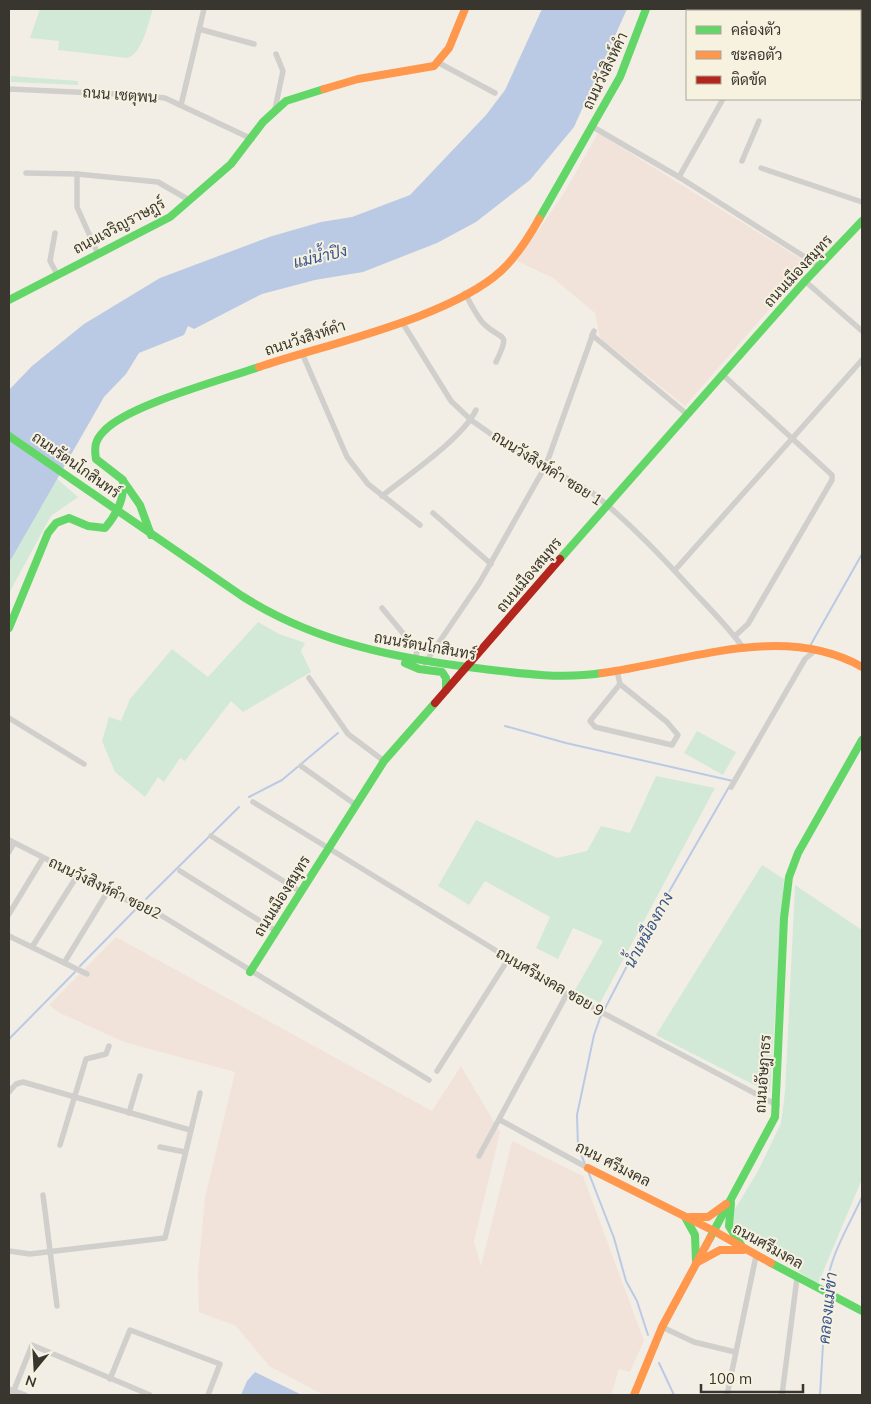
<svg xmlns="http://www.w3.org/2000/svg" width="871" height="1404" viewBox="0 0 871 1404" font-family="Mulish,Sarabun,sans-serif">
  <rect width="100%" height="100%" fill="#f2eee5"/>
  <g fill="#f2e3da">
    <polygon points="598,133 809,264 685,406 600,338 595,313 553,278 517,261 564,193"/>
    <polygon points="116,937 432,1111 461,1066 500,1132 474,1241 481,1266 512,1141 583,1176 644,1341 630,1372 619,1369 611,1395 324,1395 269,1366 236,1326 199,1312 198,1273 205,1198 235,1072 124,1042 60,1013 49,1005"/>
  </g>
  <g fill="#d2e9d8">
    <path d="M40,9H153C148,23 142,55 127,58L58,50L59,41L30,38Z"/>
    <polygon points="11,76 78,81 78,85 11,82"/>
    <polygon points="56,478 78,497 51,516 9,593 9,563"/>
    <polygon points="258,622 279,634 305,643 301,651 311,672 243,712 231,701 185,761 180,758 164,782 158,777 145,797 115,772 102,741 109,717 121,721 130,699 172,649 208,677"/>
    <polygon points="697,731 736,752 723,775 684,753"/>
    <polygon points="656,776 715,788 600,1003 575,990 603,941 573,928 558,959 536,948 550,917 485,881 469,905 438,886 476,820 557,858 587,851 601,826 630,833"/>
    <polygon points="762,865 784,879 770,1093 656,1035"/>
    <polygon points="795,885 862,930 862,1179 818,1284 734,1231 730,1217 758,1171 781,1123 785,1092"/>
  </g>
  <g fill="#bacae5">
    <polygon points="542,9 627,9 574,127 530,180 476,222 437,243 363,272 315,280 262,294 194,329 188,326 184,335 139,353 126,374 104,397 9,563 9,390 32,366 84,324 160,278 269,237 321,222 352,217 410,195 486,115 505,90"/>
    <polygon points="255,1372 302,1395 241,1395 247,1381"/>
  </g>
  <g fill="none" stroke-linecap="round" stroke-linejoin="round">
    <g stroke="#bacae5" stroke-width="2">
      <polyline points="810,646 862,554"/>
      <polyline points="505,726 566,743 733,781"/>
      <polyline points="249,797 282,780 338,733"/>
      <polyline points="146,899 239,807"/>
      <polyline points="80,966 137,908"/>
      <polyline points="9,1039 75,972"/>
      <polyline points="585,1164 578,1147 577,1115 594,1035 600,1018 631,958 729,787"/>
      <polyline points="588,1171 614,1238 626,1281 637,1301 648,1335"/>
      <path d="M826,1291C829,1256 848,1228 862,1197"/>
      <polyline points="659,1363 674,1395"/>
      <polyline points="820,1395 826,1295"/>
    </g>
    <g stroke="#d0cfcc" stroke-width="5.5">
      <polyline points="199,29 254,44"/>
      <polyline points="439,63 495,93"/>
      <polyline points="9,89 138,95 165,98 252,139"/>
      <polyline points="181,105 204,9"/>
      <polyline points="275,109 283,71 276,54"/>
      <polyline points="593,127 679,177 819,266"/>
      <polyline points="742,161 759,121"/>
      <polyline points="761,168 862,202"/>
      <polyline points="26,173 77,174 77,207 98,254"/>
      <polyline points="77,174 158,182 189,200"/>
      <polyline points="679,177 723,99"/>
      <polyline points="55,233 50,261 57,274"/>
      <polyline points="805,281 862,331"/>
      <path d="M465,293C470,303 476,315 483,323C501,342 512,329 496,362"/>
      <path d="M402,322L451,401L471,420L498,439L594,494C631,524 664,559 696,594C713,612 730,629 744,649"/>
      <polyline points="592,335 688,415"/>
      <polyline points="302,353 347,457 368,484 420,525"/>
      <polyline points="723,375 832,475 832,480 748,624 735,636"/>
      <path d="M382,496C408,475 462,439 476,410"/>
      <polyline points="433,513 491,564"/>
      <polyline points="675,570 862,360"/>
      <polyline points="382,608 417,650 415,661"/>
      <polyline points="425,663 480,582 546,465 594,331"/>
      <polyline points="617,671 620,684 667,722 678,735 672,745 595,727 590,721 620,684"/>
      <polyline points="309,678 348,734 384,761"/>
      <polyline points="9,718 84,764"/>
      <polyline points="301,766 356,805"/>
      <polyline points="731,787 805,659 817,649"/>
      <polyline points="253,802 567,994 777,1105"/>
      <polyline points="211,836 301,892"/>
      <polyline points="9,840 127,900 141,903 429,1080"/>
      <polyline points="9,852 14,843"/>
      <polyline points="180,871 276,931"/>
      <polyline points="9,914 43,858"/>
      <polyline points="9,936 87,974"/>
      <polyline points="32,947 77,876"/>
      <polyline points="64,963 108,891"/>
      <polyline points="437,1071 509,958"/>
      <polyline points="9,1092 16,1084 23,1082 190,1130"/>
      <polyline points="129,1113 140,1076"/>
      <polyline points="500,1120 588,1168"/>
      <polyline points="60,1145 86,1059 106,1054 109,1046"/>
      <polyline points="160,1147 185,1152"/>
      <polyline points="479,1156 567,994"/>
      <polyline points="43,1195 57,1306"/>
      <polyline points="9,1251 30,1254 165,1238 200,1093"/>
      <polyline points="662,1327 694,1342 735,1352"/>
      <polyline points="110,1379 130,1330 220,1364 208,1395"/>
      <polyline points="9,1389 25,1395"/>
      <polyline points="12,1395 32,1345 150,1395"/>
      <polyline points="727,1395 756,1256"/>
      <polyline points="782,1395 797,1278"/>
    </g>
    <g stroke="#63d668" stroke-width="8">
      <polyline points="748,9 756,11"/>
      <polyline points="539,219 620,77 646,9"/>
      <polyline points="9,300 170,217 231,164 263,122 286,101 324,89"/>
      <path d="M9,436L242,596C316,643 399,659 484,669C524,674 563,679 602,673"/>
      <polyline points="124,482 140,505 151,535"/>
      <polyline points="560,559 805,281 862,221"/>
      <path d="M9,628L48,533L56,523L69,518L88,526L105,528C117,514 125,499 123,480L96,459C94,447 95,440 104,431C128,405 222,380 259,367"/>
      <polyline points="405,663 419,669 442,672 446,678 446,690"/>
      <polyline points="250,972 384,761 435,703"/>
      <polyline points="731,1203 729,1226 741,1245"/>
      <polyline points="685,1217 695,1235 696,1262"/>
      <polyline points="710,1238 775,1117 784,918 789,877 798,853 862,740"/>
      <polyline points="771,1263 862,1311"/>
    </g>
    <g stroke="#ff974d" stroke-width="8">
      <polyline points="860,45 862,45"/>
      <polyline points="324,89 358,79 434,66 449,48 465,9"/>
      <path d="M259,367C327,344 449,318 501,271C517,256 529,237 539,219"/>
      <path d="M602,673C686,662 783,622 862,667"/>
      <polyline points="588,1168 714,1231 771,1263"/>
      <polyline points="690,1217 708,1217 726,1204"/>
      <polyline points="696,1263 720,1250 743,1250"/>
      <polyline points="634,1395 662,1327 710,1238"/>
    </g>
    <polyline stroke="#b3261e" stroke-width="8" points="435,703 560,559"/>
  </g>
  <g text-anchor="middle" stroke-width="4" stroke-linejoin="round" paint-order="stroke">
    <g font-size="15" fill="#38362f" stroke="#f7f1e0">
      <text transform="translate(605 71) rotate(-64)" y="5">ถนนวังสิงห์คำ</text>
      <text transform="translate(120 95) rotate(4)" y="5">ถนน เชตุพน</text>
      <text transform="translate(119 226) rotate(-28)" y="5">ถนนเจริญราษฎร์</text>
      <text transform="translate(798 271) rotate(-47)" y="5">ถนนเมืองสมุทร</text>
      <text transform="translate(305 338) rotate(-18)" y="5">ถนนวังสิงห์คำ</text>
      <text transform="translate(76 465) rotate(35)" y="5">ถนนรัตนโกสินทร์</text>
      <text transform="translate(547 468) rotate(32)" y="5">ถนนวังสิงห์คำ ซอย 1</text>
      <text transform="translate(529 575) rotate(-50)" y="5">ถนนเมืองสมุทร</text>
      <text transform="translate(425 646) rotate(10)" y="5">ถนนรัตนโกสินทร์</text>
      <text transform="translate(105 888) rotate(26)" y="5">ถนนวังสิงห์คำ ซอย2</text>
      <text transform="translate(282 896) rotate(-58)" y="5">ถนนเมืองสมุทร</text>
      <text transform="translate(550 982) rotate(30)" y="5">ถนนศรีมงคล ซอย 9</text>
      <text transform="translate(763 1074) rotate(-86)" y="5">ถนนอัษฎาธร</text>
      <text transform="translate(613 1164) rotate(27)" y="5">ถนน ศรีมงคล</text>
      <text transform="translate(768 1246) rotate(29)" y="5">ถนนศรีมงคล</text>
    </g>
    <g font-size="16" font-style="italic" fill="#38568d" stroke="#f7f1e0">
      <text transform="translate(320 256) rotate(-13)" y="6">แม่น้ำปิง</text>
      <text transform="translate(648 930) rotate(-61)" y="6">น้ำเหมืองกาง</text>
      <text transform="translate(827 1308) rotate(-84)" y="6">คลองแม่ข่า</text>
    </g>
  </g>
  <rect width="871" height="1404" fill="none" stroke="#38362f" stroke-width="20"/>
  <rect x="686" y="10" width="175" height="90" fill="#f7f1e0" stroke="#aba699"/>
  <rect x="696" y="26" width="25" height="8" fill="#63d668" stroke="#aba699"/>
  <text x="731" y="35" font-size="15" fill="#38362f">คล่องตัว</text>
  <rect x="696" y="51" width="25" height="8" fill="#ff974d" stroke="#aba699"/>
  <text x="731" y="60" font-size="15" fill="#38362f">ชะลอตัว</text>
  <rect x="696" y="76" width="25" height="8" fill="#b3261e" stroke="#aba699"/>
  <text x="731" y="85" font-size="15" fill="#38362f">ติดขัด</text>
  <g transform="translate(35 1369) rotate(198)" stroke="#f7f1e0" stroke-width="4" paint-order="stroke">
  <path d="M0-4L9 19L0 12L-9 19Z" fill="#38362f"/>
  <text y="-8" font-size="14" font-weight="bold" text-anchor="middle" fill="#38362f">N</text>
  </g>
  <path d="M701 1384v8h102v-8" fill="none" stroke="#38362f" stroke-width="2.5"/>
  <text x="708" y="1384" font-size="15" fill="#38362f" stroke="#f7f1e0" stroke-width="4" paint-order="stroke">100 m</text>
</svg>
